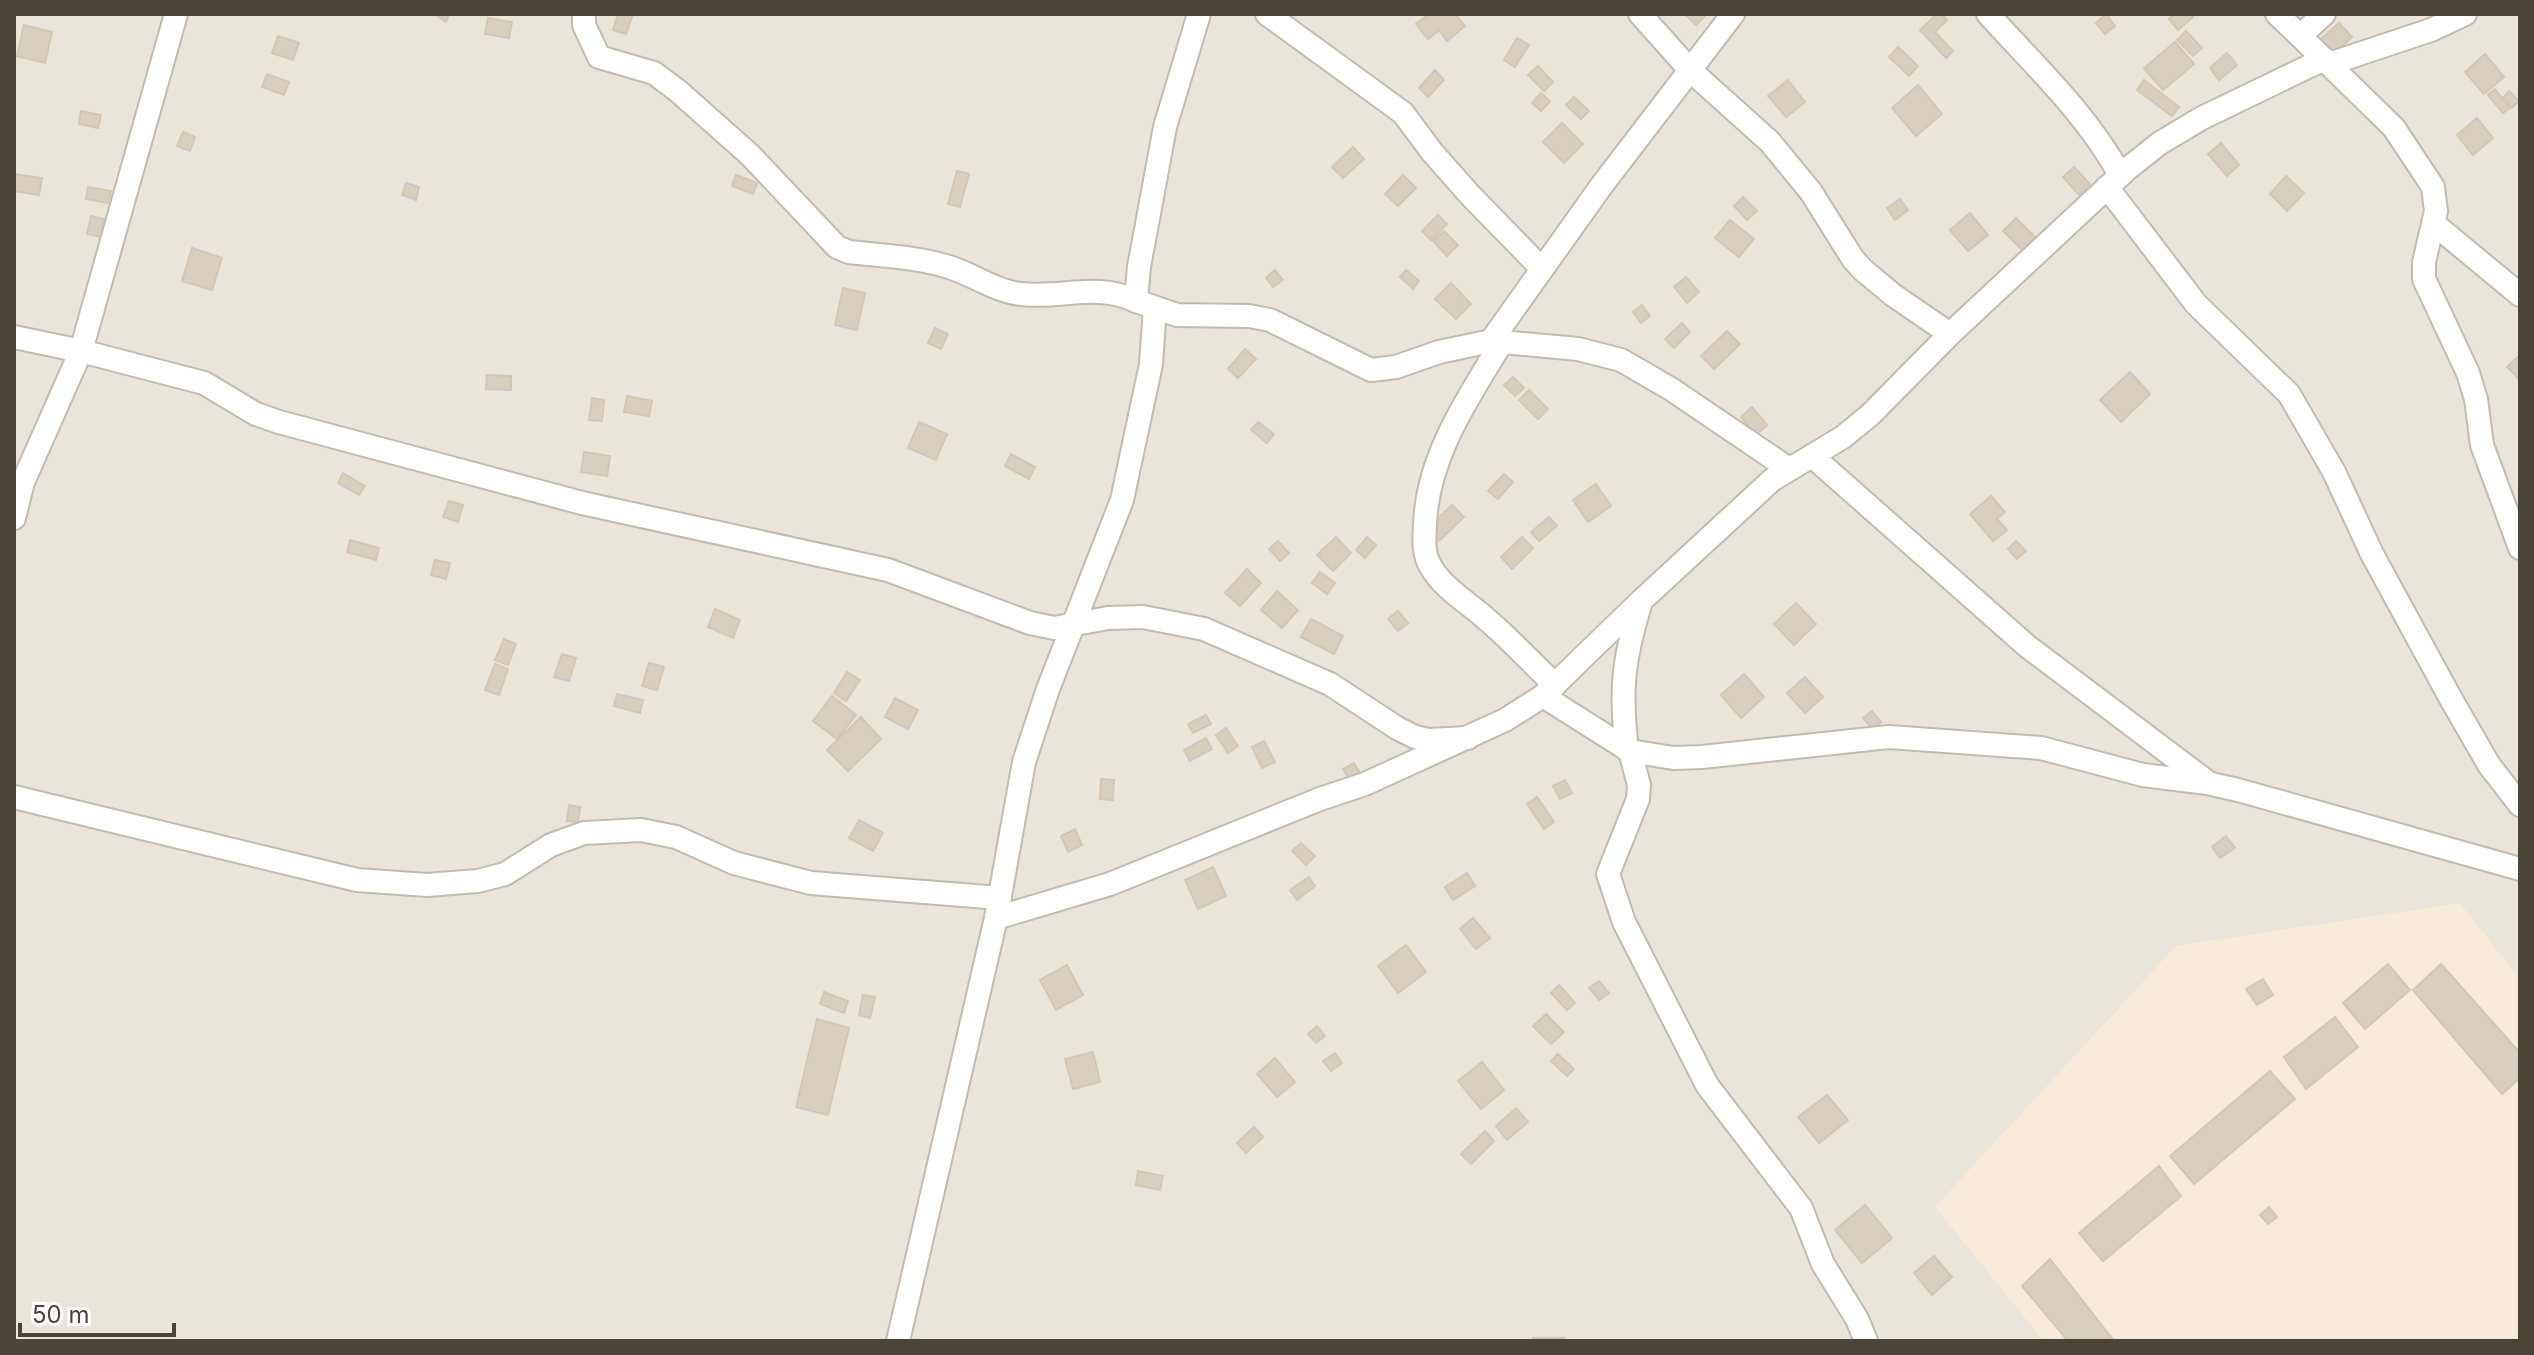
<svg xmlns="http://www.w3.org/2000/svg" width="2534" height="1355" viewBox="0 0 2534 1355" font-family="Inter,sans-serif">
  <rect width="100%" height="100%" fill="#f6f3ec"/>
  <rect fill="#eae5da" x="14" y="14" width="2506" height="1327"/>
  <polygon fill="#f7ead8" points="2460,903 2520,979 2520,1341 2044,1341 1935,1207 2176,946"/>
  <g fill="#d8cfc1" stroke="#d3c7b4" stroke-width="2">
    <polygon points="434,14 449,14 446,22"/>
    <polygon points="618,14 633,14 626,34 613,30"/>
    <polygon points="1429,14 1455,14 1465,26 1447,41 1439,30 1428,39 1416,24"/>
    <polygon points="1685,14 1707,14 1696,25"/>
    <polygon points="1937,14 1942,14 1947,20 1935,32 1953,51 1946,58 1920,30"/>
    <polygon points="2106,14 2115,26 2105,34 2096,23"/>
    <polygon points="2175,14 2190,14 2193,17 2178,30 2169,19"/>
    <polygon points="488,18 512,22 509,38 485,34"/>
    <polygon points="2339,23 2352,37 2335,53 2321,39"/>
    <polygon points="24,25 52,32 45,63 17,56"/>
    <polygon points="2186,31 2202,48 2193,56 2177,40"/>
    <polygon points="278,36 299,43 293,60 272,53"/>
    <polygon points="1517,38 1529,45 1515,67 1504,60"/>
    <polygon points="2175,42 2194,64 2163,90 2144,68"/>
    <polygon points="1898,47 1918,66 1909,76 1889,57"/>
    <polygon points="2227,53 2237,65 2219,80 2210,68"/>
    <polygon points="2485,54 2504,77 2484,94 2465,72"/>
    <polygon points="1538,66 1553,82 1544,91 1528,75"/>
    <polygon points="1435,70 1444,80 1428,97 1419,88"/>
    <polygon points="267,74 289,82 284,95 262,87"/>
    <polygon points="1788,80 1805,102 1786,117 1768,96"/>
    <polygon points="2144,80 2179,107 2172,116 2137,90"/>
    <polygon points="1918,85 1942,114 1916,136 1892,108"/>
    <polygon points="2495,89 2510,108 2503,113 2488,95"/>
    <polygon points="2509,91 2519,101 2512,108 2503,98"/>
    <polygon points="1541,93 1550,101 1541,111 1532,103"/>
    <polygon points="1574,97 1589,111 1581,119 1566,105"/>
    <polygon points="81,111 101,115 98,128 79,124"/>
    <polygon points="2477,118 2493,138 2473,155 2457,135"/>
    <polygon points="1562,123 1583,144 1564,163 1543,142"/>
    <polygon points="183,132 195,137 190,151 177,146"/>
    <polygon points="2221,143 2239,165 2227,176 2208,154"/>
    <polygon points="1353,147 1364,159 1343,178 1332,167"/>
    <polygon points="2074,167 2090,184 2079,195 2063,177"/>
    <polygon points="957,171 969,174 960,207 948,204"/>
    <polygon points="14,174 42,178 39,195 14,191"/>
    <polygon points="736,175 757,183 753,194 732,186"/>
    <polygon points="1403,175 1416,188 1398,206 1385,194"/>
    <polygon points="2286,176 2304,193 2287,211 2270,194"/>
    <polygon points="406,183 419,187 416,200 402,195"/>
    <polygon points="88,187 111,191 108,203 86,199"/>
    <polygon points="1743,197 1757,211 1747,220 1734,206"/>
    <polygon points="1900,199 1908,210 1895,220 1887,208"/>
    <polygon points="1970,213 1988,235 1968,251 1950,230"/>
    <polygon points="1438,215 1447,224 1431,240 1422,231"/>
    <polygon points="91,216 104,219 101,237 87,234"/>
    <polygon points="2016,218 2037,239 2024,252 2003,231"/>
    <polygon points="1730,220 1754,239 1739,257 1715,238"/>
    <polygon points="1444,231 1458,245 1447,256 1433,241"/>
    <polygon points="192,248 222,258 212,290 182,281"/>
    <polygon points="1275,270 1283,280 1273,287 1266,278"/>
    <polygon points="1406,270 1419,281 1413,289 1400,277"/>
    <polygon points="1686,277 1699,292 1687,303 1674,287"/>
    <polygon points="1451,283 1471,304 1456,319 1435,299"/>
    <polygon points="843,288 865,293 857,330 835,325"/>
    <polygon points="1642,305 1650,316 1641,323 1633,312"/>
    <polygon points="1682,323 1690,332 1674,348 1665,339"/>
    <polygon points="935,328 948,334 941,349 928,343"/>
    <polygon points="1727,331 1740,344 1714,369 1701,356"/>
    <polygon points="1245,349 1256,359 1238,378 1228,369"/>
    <polygon points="2520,355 2520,380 2507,367"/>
    <polygon points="2130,372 2150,394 2121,422 2100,400"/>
    <polygon points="487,375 511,376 511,390 486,389"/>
    <polygon points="1513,377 1524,388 1515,396 1504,385"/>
    <polygon points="1529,390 1548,409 1538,419 1519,400"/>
    <polygon points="627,396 652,401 649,416 624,412"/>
    <polygon points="592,398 604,400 602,421 589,420"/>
    <polygon points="1752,407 1767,425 1756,435 1741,417"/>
    <polygon points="919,422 947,434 936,460 908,448"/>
    <polygon points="1258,422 1274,434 1267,443 1251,430"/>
    <polygon points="584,452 610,456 607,476 581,472"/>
    <polygon points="1011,454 1035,467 1029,479 1005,466"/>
    <polygon points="343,473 365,486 359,495 338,483"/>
    <polygon points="1504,474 1513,482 1498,499 1488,491"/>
    <polygon points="1596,484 1611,506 1588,522 1573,500"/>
    <polygon points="1991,496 2005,512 1997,519 2007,530 1993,541 1970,514"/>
    <polygon points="449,501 463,505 458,522 443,517"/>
    <polygon points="1452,505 1464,517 1439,541 1427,529"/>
    <polygon points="1549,517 1557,526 1539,541 1531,532"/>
    <polygon points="1336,537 1351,553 1333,571 1317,555"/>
    <polygon points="1367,537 1376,545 1365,558 1356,550"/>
    <polygon points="1522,537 1533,548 1512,569 1501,557"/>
    <polygon points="350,540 379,548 376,560 347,552"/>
    <polygon points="1278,541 1289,553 1280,561 1269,549"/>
    <polygon points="2016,541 2026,551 2017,559 2008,549"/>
    <polygon points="435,560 450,563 446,579 431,575"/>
    <polygon points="1247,569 1261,583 1240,606 1225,593"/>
    <polygon points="1320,572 1335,583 1327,594 1312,583"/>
    <polygon points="1277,591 1298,610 1282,628 1261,610"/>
    <polygon points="1796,603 1816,624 1794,645 1774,624"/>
    <polygon points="715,609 740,620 733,638 708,627"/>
    <polygon points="1398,611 1408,623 1398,631 1388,619"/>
    <polygon points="1311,619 1343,636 1334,654 1301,637"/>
    <polygon points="504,639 516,644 508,665 495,660"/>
    <polygon points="562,654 576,658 569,681 554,677"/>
    <polygon points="649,663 664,667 657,690 642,686"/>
    <polygon points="495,664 508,669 499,695 485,690"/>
    <polygon points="847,672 860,680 846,701 834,693"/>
    <polygon points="1744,674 1764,697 1741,718 1721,695"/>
    <polygon points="1805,677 1823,697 1805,713 1787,693"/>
    <polygon points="617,694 643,700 640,713 614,706"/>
    <polygon points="832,696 856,715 837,739 813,721"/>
    <polygon points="895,698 918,710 908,729 885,717"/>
    <polygon points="1872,711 1881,722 1872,729 1863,718"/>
    <polygon points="1206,715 1211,724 1193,733 1188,724"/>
    <polygon points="861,717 881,739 848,771 827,750"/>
    <polygon points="1226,728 1238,746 1228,753 1216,735"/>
    <polygon points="1206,738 1212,749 1190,761 1184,750"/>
    <polygon points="1264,741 1275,762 1262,768 1252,747"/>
    <polygon points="1354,763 1360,773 1350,780 1343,769"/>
    <polygon points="1101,779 1114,780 1113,800 1100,799"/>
    <polygon points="1565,780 1572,793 1560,799 1553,786"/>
    <polygon points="1537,797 1554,822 1544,829 1527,804"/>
    <polygon points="569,805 580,807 578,822 567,821"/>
    <polygon points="859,820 883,833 873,851 849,838"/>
    <polygon points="1075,829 1082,845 1068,852 1061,836"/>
    <polygon points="2226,836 2235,848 2220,858 2212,847"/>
    <polygon points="1301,843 1315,856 1306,865 1292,851"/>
    <polygon points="1213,867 1226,896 1198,909 1185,880"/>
    <polygon points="1467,873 1475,886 1453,900 1445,887"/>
    <polygon points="1309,877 1315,886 1297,900 1290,890"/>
    <polygon points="1473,918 1490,938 1476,949 1460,929"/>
    <polygon points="1406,945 1426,972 1398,993 1378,966"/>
    <polygon points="2388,964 2410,990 2365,1029 2343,1003"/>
    <polygon points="2441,964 2520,1053 2520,1078 2502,1094 2413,990"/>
    <polygon points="1067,965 1083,995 1056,1010 1040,980"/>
    <polygon points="2263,979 2273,995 2257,1005 2246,989"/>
    <polygon points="1599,981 1609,993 1599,1000 1589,988"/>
    <polygon points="1559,985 1575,1003 1567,1010 1551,993"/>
    <polygon points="824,992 848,1001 844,1013 820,1004"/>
    <polygon points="863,995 875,997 870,1018 859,1015"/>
    <polygon points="1546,1014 1564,1032 1551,1044 1533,1026"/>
    <polygon points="2335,1017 2358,1047 2306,1089 2284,1057"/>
    <polygon points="817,1019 849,1028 828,1115 796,1107"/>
    <polygon points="1317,1026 1325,1036 1316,1043 1308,1034"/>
    <polygon points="1093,1052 1100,1082 1073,1089 1065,1059"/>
    <polygon points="1335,1053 1342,1063 1331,1071 1323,1061"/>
    <polygon points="1558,1054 1574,1069 1567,1076 1551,1061"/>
    <polygon points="1275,1058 1295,1082 1277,1097 1257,1074"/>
    <polygon points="1482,1062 1504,1090 1481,1109 1458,1081"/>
    <polygon points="2270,1071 2295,1099 2194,1184 2170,1156"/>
    <polygon points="1827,1095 1848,1120 1819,1143 1798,1117"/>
    <polygon points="1516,1108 1528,1122 1507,1140 1496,1126"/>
    <polygon points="1254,1127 1263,1137 1246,1153 1237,1143"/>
    <polygon points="1485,1131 1494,1141 1471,1164 1461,1154"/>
    <polygon points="2159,1166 2181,1196 2103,1261 2079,1233"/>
    <polygon points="1138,1171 1163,1176 1160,1190 1136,1185"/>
    <polygon points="1865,1205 1892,1238 1862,1263 1835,1230"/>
    <polygon points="2269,1207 2277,1217 2268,1224 2260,1215"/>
    <polygon points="1934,1256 1952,1277 1932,1295 1914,1273"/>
    <polygon points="2050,1259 2114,1341 2068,1341 2022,1286"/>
    <rect x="1533" y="1338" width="31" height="3"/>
  </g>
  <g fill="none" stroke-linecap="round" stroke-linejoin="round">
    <g stroke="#c2bbae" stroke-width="26">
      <g id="street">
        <polyline points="176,14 81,351 204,383 256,414 279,422 582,503 888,570 1030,623 1054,628 1108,618 1143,617 1204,629 1330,684 1397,728 1415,737 1429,740 1468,738"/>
        <path d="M584,14V25L599,57L654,73L678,91L750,155L837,247L849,252C883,256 920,257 952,268C975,276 998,292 1021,294C1063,299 1096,282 1136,301"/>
        <polyline points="1199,14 1165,127 1139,267 1136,301 1177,315 1249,316 1270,320 1371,370 1396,367 1439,352 1491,341 1578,349 1621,360 1671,389 1789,469"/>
        <polyline points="1267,14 1403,113 1432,152 1470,195 1542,269"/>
        <polyline points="1640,14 1691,71 1770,142 1811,192 1853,259 1863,270 1893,295 1950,334"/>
        <path d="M1988,14C2034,65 2087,114 2120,175"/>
        <polyline points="2277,14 2300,36"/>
        <polyline points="2324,14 2300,36 2394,128 2433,187 2436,211 2424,262 2424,279 2468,373 2476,399 2482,445 2520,548"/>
        <polyline points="2324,59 2202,118 2160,143 2126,170 1950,334 1870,415 1843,437 1772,480 1642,600 1543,696 1630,751 1673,758 1702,757 1889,737 2041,748 2143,775 2207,783 2238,790 2520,869"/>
        <polyline points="2329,64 2431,30 2465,14"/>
        <polyline points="2107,187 2196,304 2289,394 2334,472 2372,554 2451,699 2489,765 2520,805"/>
        <polyline points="2433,223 2520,295"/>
        <polyline points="1155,308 1151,364 1122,500 1048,689 1024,762 996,918 1110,884 1320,799 1365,784 1505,720 1543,696"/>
        <polyline points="14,337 81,351 23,482 14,518"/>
        <polyline points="1491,341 1602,185 1733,14"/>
        <path d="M1502,342C1468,398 1427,457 1425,525C1424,540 1423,554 1431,567C1442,587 1467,602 1484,617C1509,638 1531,662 1555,685"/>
        <polyline points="1812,456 2027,646 2206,781"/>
        <path d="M1627,750C1620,691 1623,661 1640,605"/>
        <polyline points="1630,751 1639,785 1638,799 1608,874 1624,922 1707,1085 1801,1208 1823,1264 1857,1319 1866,1341"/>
        <polyline points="14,797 357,880 427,885 478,881 505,874 551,845 584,833 641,830 676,837 734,863 811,883 1000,898"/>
        <polyline points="898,1341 996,918"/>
      </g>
    </g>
    <use href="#street" stroke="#fff" stroke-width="22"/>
  </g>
  <rect width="2534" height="1355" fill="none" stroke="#4b4439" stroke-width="32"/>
  <path d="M20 1323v12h154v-12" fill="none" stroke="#4b4439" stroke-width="4"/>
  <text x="32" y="1323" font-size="24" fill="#4b4439" stroke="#ffffff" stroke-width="6" paint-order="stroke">50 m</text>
</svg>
